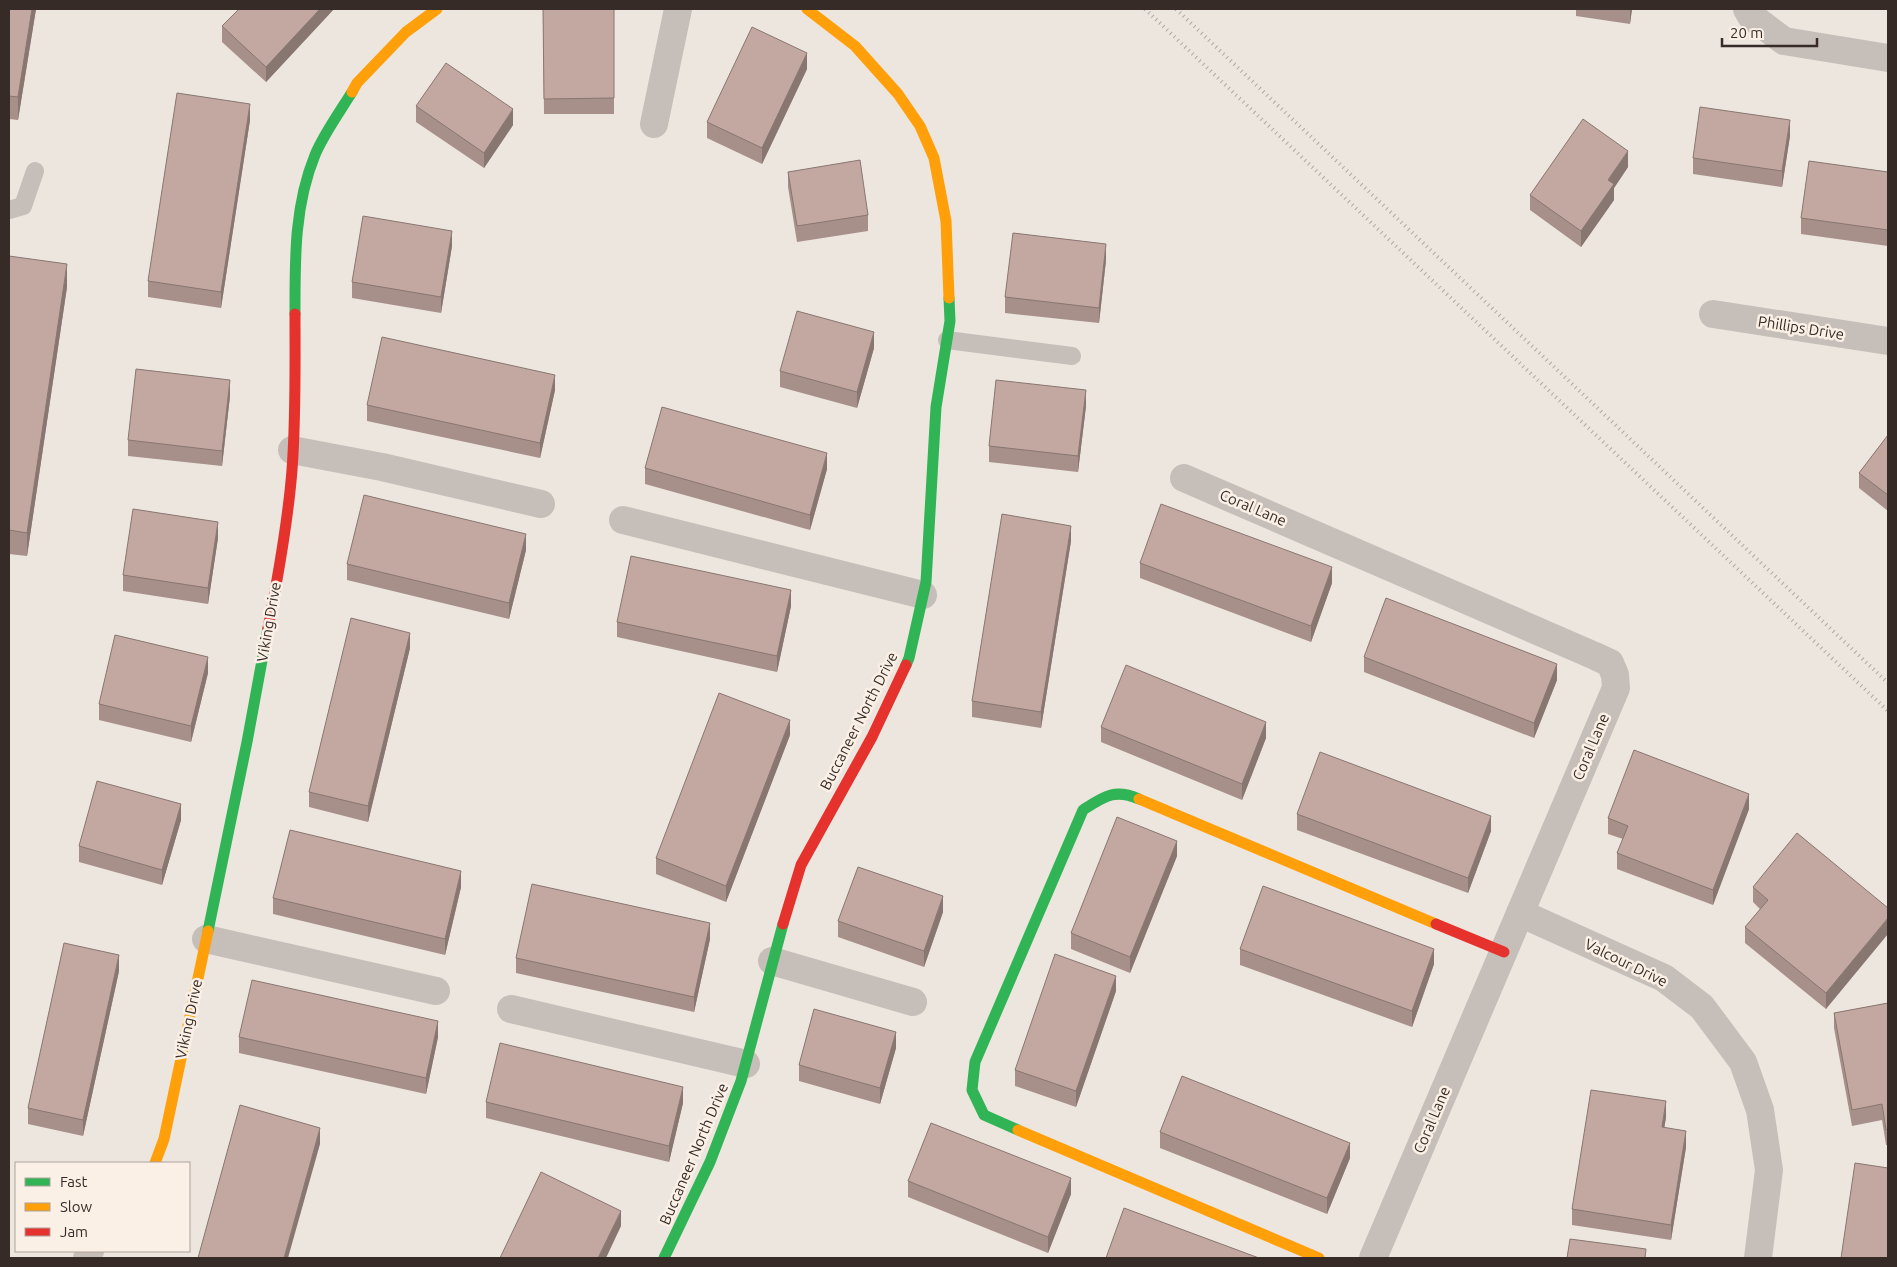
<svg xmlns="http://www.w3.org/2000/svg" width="1897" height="1267" viewBox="0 0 1897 1267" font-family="Ubuntu,sans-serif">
  <rect width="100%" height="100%" fill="#ede6df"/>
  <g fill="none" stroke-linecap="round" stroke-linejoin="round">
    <g stroke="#c6beb9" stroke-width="18">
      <polyline points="9,210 23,206 35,171"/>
      <polyline points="947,340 1072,356"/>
    </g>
    <g stroke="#c6beb9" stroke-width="28">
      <polyline points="1747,9 1751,16 1784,41 1888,58"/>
      <polyline points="654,124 678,9"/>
      <polyline points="1713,314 1888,341"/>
      <polyline points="292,450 382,467 541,504"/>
      <polyline points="1184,478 1595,656 1610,663 1615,675 1616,688 1373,1258"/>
      <polyline points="623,520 923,595"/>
      <polyline points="1520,913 1664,978 1702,1007 1743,1062 1760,1110 1769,1170 1758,1258"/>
      <polyline points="206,939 436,991"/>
      <polyline points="772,961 913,1002"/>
      <polyline points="511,1009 746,1064"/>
      <polyline points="87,1258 90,1251"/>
    </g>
    <g stroke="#30b455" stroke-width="11">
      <path d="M295,314C295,260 294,206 315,155C323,135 341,110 352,92"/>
      <polyline points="906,665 909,658 926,582 936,407 950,321 949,298"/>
      <polyline points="208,931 247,742 268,628"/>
      <path d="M1018,1130L984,1115L972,1090L975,1062L1083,810C1103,797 1114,788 1139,799"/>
      <polyline points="664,1258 710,1162 741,1081 783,924"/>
    </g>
    <g stroke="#ff9f0a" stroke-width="11">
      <polyline points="807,9 855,46 898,94 920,126 934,158 946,221 949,298"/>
      <polyline points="352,92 357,83 406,32 437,9"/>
      <polyline points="1139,799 1436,924"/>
      <polyline points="1018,1130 1319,1258"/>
      <polyline points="155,1163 164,1139 208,931"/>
    </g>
    <g stroke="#e5322d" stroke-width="11">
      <path d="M268,628C278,577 288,521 292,470C296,418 295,366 295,314"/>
      <polyline points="783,924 801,865 872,737 906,665"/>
      <polyline points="1436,924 1504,952"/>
    </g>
    <g stroke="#aea7a3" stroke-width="4" stroke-dasharray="1 4" stroke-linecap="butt">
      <polyline points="1145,9 1888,711"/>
      <polyline points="1176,9 1888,683"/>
    </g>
  </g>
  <g fill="#a7908a">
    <polygon points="9,9 36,9 18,120 9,119"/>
    <polygon points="239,9 334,9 266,82 222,42 222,26"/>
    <polygon points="543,9 614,9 614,114 544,114"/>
    <polygon points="1576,9 1632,9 1630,24 1576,16"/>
    <polygon points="807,69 762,164 707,138 707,122"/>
    <polygon points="416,106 513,125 484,168 416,122"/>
    <polygon points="250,120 221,308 148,297 148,281"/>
    <polygon points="1790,136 1782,187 1693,174 1693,158"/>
    <polygon points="1628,167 1614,188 1614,200 1581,247 1530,210 1530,195"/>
    <polygon points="788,172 868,215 868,231 797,242 788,187"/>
    <polygon points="1888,172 1888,246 1801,234 1801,218"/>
    <polygon points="452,246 441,313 352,298 352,282"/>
    <polygon points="9,256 67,287 27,556 9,554"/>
    <polygon points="1106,260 1099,323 1005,313 1005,297"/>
    <polygon points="874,348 857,408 780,387 780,371"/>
    <polygon points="555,390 540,458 367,421 367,405"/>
    <polygon points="230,396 222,466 128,456 128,440"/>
    <polygon points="1086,406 1078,472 989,462 989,446"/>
    <polygon points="1888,435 1888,511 1859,488 1859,473"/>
    <polygon points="645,468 827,469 810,530 645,484"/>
    <polygon points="218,538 208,604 123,591 123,575"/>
    <polygon points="1071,541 1041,728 972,717 972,701"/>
    <polygon points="526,550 509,619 347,580 347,564"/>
    <polygon points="1140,563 1332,583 1311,642 1140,578"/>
    <polygon points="791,606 777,672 617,637 617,622"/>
    <polygon points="410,648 368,822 309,807 309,792"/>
    <polygon points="1364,657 1557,680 1534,738 1364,672"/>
    <polygon points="208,673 191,742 99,720 99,704"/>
    <polygon points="1101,727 1266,738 1242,800 1101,742"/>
    <polygon points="790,735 726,902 656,874 656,858"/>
    <polygon points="1749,809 1713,905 1617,869 1617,853 1623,839 1608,834 1608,818"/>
    <polygon points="1297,814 1491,831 1468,893 1297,830"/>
    <polygon points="181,820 162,885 79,862 79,846"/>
    <polygon points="1177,856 1130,973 1071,949 1071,933"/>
    <polygon points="461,887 445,955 273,914 273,898"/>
    <polygon points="1753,887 1888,908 1826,1009 1745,943 1745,927 1760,909 1753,902"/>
    <polygon points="943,912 924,967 838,937 838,921"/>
    <polygon points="710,939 694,1012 516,973 516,958"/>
    <polygon points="1240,949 1434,964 1412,1027 1240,965"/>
    <polygon points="119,971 83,1136 28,1124 28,1108"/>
    <polygon points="1116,991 1076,1107 1015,1086 1015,1070"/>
    <polygon points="1888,1003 1888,1145 1886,1145 1882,1120 1852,1126 1834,1028 1834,1013"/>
    <polygon points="239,1037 438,1037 426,1094 239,1053"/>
    <polygon points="896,1048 880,1104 799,1081 799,1065"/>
    <polygon points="486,1102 683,1103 669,1162 486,1118"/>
    <polygon points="1666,1117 1664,1128 1686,1147 1671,1240 1572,1225 1572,1209"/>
    <polygon points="1160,1132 1350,1158 1327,1214 1160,1148"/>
    <polygon points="908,1181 1071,1194 1048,1253 908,1197"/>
  </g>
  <g fill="#887670">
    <polygon points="32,9 36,9 18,120 18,97"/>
    <polygon points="320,9 334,9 266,82 266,67"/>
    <polygon points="1630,9 1632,9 1630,24"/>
    <polygon points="807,53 807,69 762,164 762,148"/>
    <polygon points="250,104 250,120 221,308 221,292"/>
    <polygon points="513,109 513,125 484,168 484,153"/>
    <polygon points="1790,120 1790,136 1782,187 1782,171"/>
    <polygon points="1628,151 1628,167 1614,188 1614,200 1581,247 1581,231 1608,180"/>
    <polygon points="452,231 452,246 441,313 441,297"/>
    <polygon points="1106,244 1106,260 1099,323 1099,308"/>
    <polygon points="67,264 67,287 27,556 27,533"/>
    <polygon points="874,332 874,348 857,408 857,392"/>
    <polygon points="555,375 555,390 540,458 540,443"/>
    <polygon points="230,380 230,396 222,466 222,451"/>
    <polygon points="1086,390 1086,406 1078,472 1078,456"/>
    <polygon points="827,453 827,469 810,530 810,515"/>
    <polygon points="218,522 218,538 208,604 208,588"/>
    <polygon points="1071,526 1071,541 1041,728 1041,712"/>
    <polygon points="526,534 526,550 509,619 509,603"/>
    <polygon points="1332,567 1332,583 1311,642 1311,626"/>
    <polygon points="791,590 791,606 777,672 777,656"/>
    <polygon points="410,633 410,648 368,822 368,806"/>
    <polygon points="208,657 208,673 191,742 191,726"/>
    <polygon points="1557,664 1557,680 1534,738 1534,723"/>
    <polygon points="790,720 790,735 726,902 726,886"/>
    <polygon points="1266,722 1266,738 1242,800 1242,784"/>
    <polygon points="1749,794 1749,809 1713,905 1713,890"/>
    <polygon points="181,804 181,820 162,885 162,870"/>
    <polygon points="1491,816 1491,831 1468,893 1468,878"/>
    <polygon points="1177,841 1177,856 1130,973 1130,957"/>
    <polygon points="461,871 461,887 445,955 445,939"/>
    <polygon points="943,896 943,912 924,967 924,951"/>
    <polygon points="1888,918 1888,934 1826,1009 1826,993"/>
    <polygon points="710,923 710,939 694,1012 694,997"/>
    <polygon points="1434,949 1434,964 1412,1027 1412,1011"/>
    <polygon points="119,955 119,971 83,1136 83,1120"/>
    <polygon points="1116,976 1116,991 1076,1107 1076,1091"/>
    <polygon points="438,1021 438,1037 426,1094 426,1078"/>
    <polygon points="896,1032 896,1048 880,1104 880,1088"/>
    <polygon points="683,1087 683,1103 669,1162 669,1146"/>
    <polygon points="1666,1101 1666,1117 1662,1143 1662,1127"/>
    <polygon points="320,1128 320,1144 288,1258 284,1258"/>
    <polygon points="1686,1131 1686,1147 1671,1240 1671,1225"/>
    <polygon points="1350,1143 1350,1158 1327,1214 1327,1198"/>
    <polygon points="1071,1178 1071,1194 1048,1253 1048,1237"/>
    <polygon points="621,1211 621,1226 606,1258 598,1258"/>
  </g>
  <g fill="#c2a8a0" stroke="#887670">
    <polygon points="9,9 32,9 18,97 9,96"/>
    <polygon points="239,9 320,9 266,67 222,26"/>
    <polygon points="543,9 614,9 614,98 544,99"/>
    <polygon points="752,27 807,53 762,148 707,122"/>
    <polygon points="446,63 513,109 484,153 416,106"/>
    <polygon points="177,93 250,104 221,292 148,281"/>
    <polygon points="1700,107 1790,120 1782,171 1693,158"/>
    <polygon points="1583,119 1628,151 1608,180 1614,184 1581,231 1530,195"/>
    <polygon points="860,160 868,215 797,226 788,172"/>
    <polygon points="1809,161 1888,172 1888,230 1801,218"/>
    <polygon points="363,216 452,231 441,297 352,282"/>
    <polygon points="1013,233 1106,244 1099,308 1005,297"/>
    <polygon points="9,256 67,264 27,533 9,530"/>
    <polygon points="797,311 874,332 857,392 780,371"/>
    <polygon points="382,337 555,375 540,443 367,405"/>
    <polygon points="136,369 230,380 222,451 128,440"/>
    <polygon points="996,380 1086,390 1078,456 989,446"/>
    <polygon points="662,407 827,453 810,515 645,468"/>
    <polygon points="1888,435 1888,495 1859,473"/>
    <polygon points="364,495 526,534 509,603 347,564"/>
    <polygon points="1161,504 1332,567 1311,626 1140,563"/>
    <polygon points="133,509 218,522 208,588 123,575"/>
    <polygon points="1002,514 1071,526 1041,712 972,701"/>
    <polygon points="631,556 791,590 777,656 617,622"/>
    <polygon points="1386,598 1557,664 1534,723 1364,657"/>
    <polygon points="351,618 410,633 368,806 309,792"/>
    <polygon points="115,635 208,657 191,726 99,704"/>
    <polygon points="1126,665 1266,722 1242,784 1101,727"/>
    <polygon points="719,693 790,720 726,886 656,858"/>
    <polygon points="1634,750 1749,794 1713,890 1617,853 1628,826 1608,818"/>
    <polygon points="1320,752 1491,816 1468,878 1297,814"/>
    <polygon points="97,781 181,804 162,870 79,846"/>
    <polygon points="1117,817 1177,841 1130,957 1071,933"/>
    <polygon points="290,830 461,871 445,939 273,898"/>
    <polygon points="1797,833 1888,908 1888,918 1826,993 1745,927 1768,900 1753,887"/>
    <polygon points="858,867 943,896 924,951 838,921"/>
    <polygon points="532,884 710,923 694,997 516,958"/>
    <polygon points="1263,886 1434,949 1412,1011 1240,949"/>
    <polygon points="64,943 119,955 83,1120 28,1108"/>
    <polygon points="1055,954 1116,976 1076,1091 1015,1070"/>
    <polygon points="252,980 438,1021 426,1078 239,1037"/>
    <polygon points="1888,1003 1888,1129 1886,1130 1882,1104 1852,1110 1834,1013"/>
    <polygon points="814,1009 896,1032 880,1088 799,1065"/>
    <polygon points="500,1043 683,1087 669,1146 486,1102"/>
    <polygon points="1182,1076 1350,1143 1327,1198 1160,1132"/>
    <polygon points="1591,1090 1666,1101 1662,1127 1686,1131 1671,1225 1572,1209"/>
    <polygon points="240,1105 320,1128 284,1258 198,1258"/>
    <polygon points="931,1123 1071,1178 1048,1237 908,1181"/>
    <polygon points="1855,1163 1888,1168 1888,1258 1841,1258"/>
    <polygon points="541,1172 621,1211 598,1258 500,1258"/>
    <polygon points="1124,1208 1259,1258 1106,1258"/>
    <polygon points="1570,1239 1646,1249 1645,1258 1567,1258"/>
  </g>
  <g text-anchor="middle" stroke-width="5" stroke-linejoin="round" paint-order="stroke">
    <g font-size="15" fill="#372b27" stroke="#fbf0e6">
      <text transform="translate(1801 328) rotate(9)" y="5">Phillips Drive</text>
      <text transform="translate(1253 508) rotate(23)" y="5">Coral Lane</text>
      <text transform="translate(269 622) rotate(-80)" y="5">Viking Drive</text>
      <text transform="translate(859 721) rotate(-63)" y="5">Buccaneer North Drive</text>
      <text transform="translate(1591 747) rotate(-67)" y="5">Coral Lane</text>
      <text transform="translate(1626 963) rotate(26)" y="5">Valcour Drive</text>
      <text transform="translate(189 1019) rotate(-78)" y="5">Viking Drive</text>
      <text transform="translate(1432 1120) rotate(-67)" y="5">Coral Lane</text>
      <text transform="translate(694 1154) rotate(-67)" y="5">Buccaneer North Drive</text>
    </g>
  </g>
  <rect width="1897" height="1267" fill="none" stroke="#372b27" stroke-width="20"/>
  <rect x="15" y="1162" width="175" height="90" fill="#fbf0e6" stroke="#ada19a"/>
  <rect x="25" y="1178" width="25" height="8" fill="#30b455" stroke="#ada19a"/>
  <text x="60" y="1187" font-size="15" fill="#372b27">Fast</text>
  <rect x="25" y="1203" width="25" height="8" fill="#ff9f0a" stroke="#ada19a"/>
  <text x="60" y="1212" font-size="15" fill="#372b27">Slow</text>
  <rect x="25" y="1228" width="25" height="8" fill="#e5322d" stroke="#ada19a"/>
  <text x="60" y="1237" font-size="15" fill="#372b27">Jam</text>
  <path d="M1722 38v8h95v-8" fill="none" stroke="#372b27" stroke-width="2.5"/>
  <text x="1730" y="38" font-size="15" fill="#372b27" stroke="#fbf0e6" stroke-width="4" paint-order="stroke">20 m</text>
</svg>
